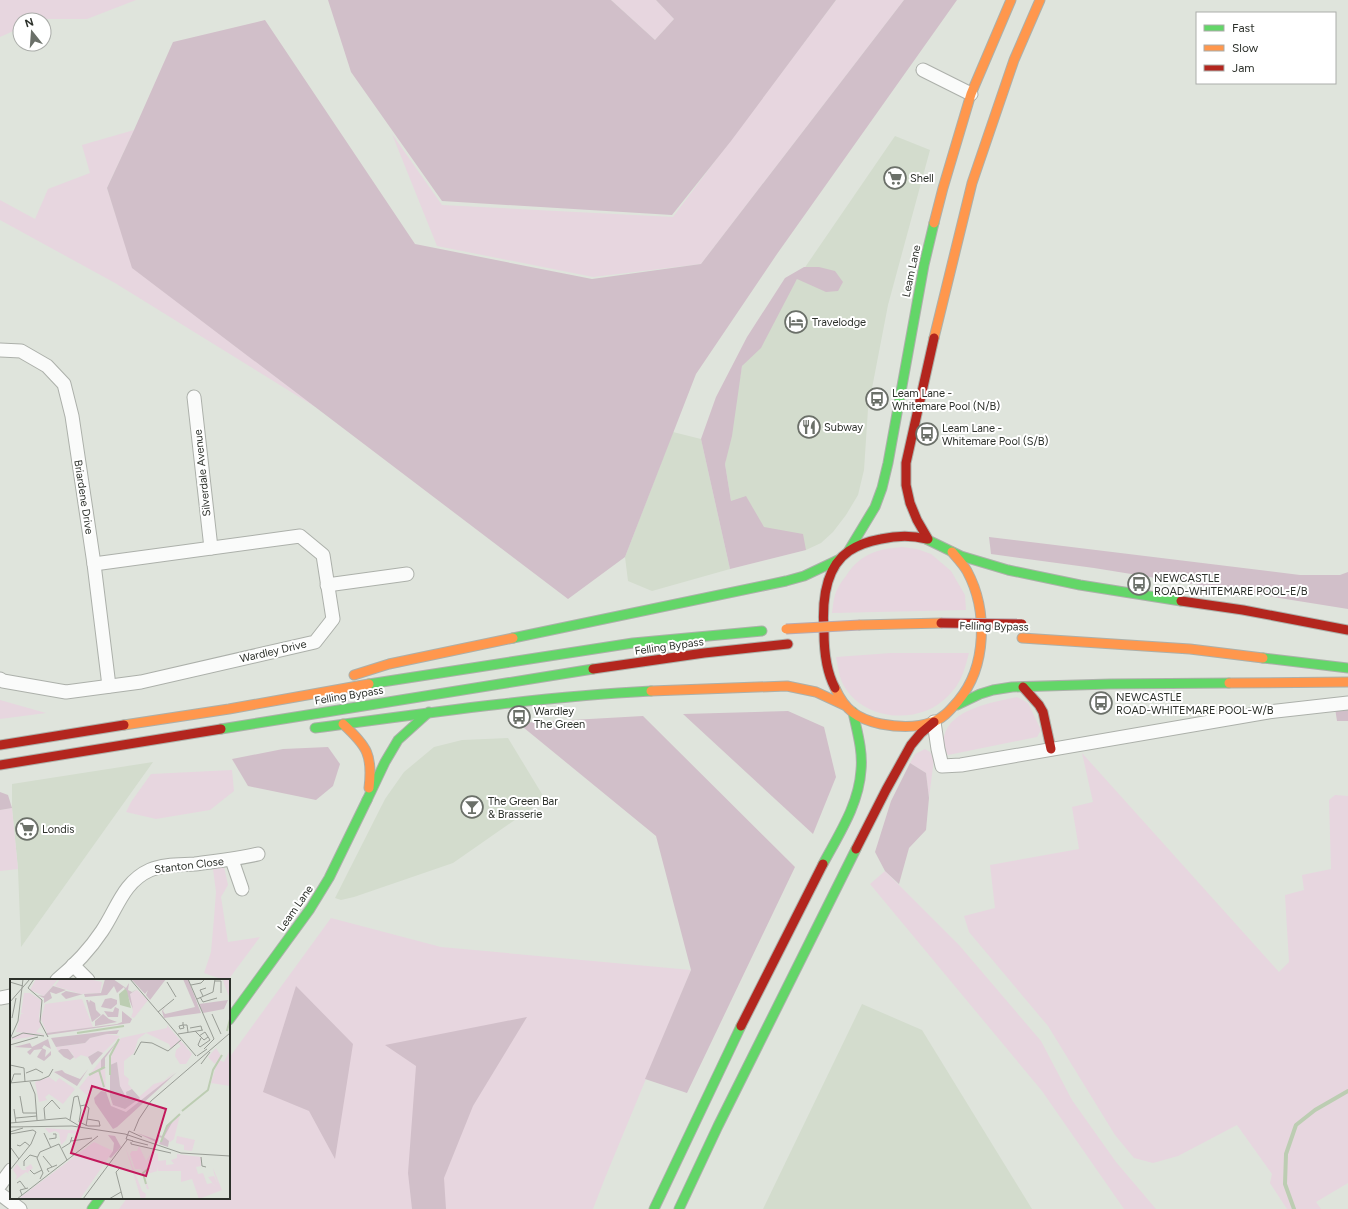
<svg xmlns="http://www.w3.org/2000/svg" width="1348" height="1209" viewBox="0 0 1348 1209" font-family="Figtree,sans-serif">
  <rect width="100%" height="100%" fill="#dfe4dc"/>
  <g fill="#d3dccd">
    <polygon points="895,136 930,150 888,305 868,409 864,470 858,495 846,515 833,532 821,543 806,550 764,528 731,501 725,464 742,366 797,279"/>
    <polygon points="673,432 701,439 730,569 652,591 628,581 625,557"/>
    <polygon points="508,738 545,799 453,863 354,897 341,900 335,898 385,799 404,772 434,747 462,740"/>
    <polygon points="153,762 21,947 18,869 12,808 12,784"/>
    <polygon points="862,1004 922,1030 1032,1209 763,1209"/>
  </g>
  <g fill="#e7d6df">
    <polygon points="0,0 136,0 87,19 39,19 36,20 20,20 20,28 0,37"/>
    <polygon points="611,0 656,0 674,19 655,40"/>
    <polygon points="836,0 904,0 701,264 593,277 437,246 392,134 442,205 673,217"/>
    <polygon points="134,130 107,188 133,268 317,408 115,283 0,220 0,200 35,219 48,189 90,173 82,145"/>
    <path d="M902,547L917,549L931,554L951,571L965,595L966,610L832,613C833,607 833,601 835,595C837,588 842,581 846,576C860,554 877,549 902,547Z"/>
    <path d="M891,653H969C964,671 962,682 948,696C921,725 865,722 844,686C839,678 838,666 836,657Z"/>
    <path d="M1017,697L1028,703L1041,730L1037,737L948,755C944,749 943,745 944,737C949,709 994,702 1017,697Z"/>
    <polygon points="0,700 46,713 0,719"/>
    <polygon points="925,749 930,752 934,759 929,798 926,773 910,763 915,754"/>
    <polygon points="1082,753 1279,972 1289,962 1285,895 1304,890 1302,875 1331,869 1329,800 1335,795 1348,796 1348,1183 1316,1202 1321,1209 1287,1209 1270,1183 1272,1174 1237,1125 1178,1156 1153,1163 1134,1158 1115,1135 1048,1026 969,932 964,916 995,908 990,865 1079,849 1072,807 1093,802"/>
    <polygon points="232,770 234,791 210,810 156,819 126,812 131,802 151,774"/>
    <polygon points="12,808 18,869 0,871 0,810"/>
    <polygon points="224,867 228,885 221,897 228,942 260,937 228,980 224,980 204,973 211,952 214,918 216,892 213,869"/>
    <polygon points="885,871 959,945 1041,1041 1072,1100 1116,1162 1156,1209 1124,1209 1042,1091 870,884"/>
    <polygon points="331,918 441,947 691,970 605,1178 593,1209 119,1209 127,1198 229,1198 229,1058"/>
  </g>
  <g fill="#d1bfc9">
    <polygon points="328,0 611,0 655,40 674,19 656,0 836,0 731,141 672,215 442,201 351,72"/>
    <polygon points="904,0 957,0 777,254 696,374 625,557 568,599 132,268 107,188 134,130 173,42 265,20 415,244 592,279 701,264"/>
    <polygon points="804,267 819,267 835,271 843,282 838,291 826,292 797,279 761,348 742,366 732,436 725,464 731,501 746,496 764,527 803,534 806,550 730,569 701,439 716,397 747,337 785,278"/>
    <polygon points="989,537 1300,575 1340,575 1348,572 1348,609 1094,568 991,554"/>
    <polygon points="1335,708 1348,708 1348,721 1337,721"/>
    <polygon points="788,711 824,727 836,777 813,834 683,714"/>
    <polygon points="643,716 795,867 687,1093 645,1079 691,970 656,836 518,723"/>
    <polygon points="328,747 340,764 333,786 316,800 248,786 232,759 283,749"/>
    <polygon points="910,763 926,773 929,798 926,830 909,848 899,884 885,871 875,852 891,801"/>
    <polygon points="0,792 8,795 12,808 0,810"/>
    <polygon points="296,986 353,1044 335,1159 309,1111 263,1092"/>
    <polygon points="527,1017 473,1106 444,1178 446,1209 412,1209 408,1173 416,1066 385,1045"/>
  </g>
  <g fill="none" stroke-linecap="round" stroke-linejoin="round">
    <polyline stroke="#bccdb2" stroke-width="4" points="1294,1209 1285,1184 1286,1154 1296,1125 1315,1110 1348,1091"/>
    <g stroke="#acb0aa" stroke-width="15">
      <g id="street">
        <polyline points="923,70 971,94"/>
        <polyline points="0,350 21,351 47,366 64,384 72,416 94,564 109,686"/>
        <polyline points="194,397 211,548"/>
        <polyline points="327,585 407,574"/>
        <polyline points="0,679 3,681 66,692 141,682 315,642 333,619 323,555 300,536 94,564"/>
        <polyline points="934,722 938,749 942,766 961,765 1268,712 1348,703"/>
        <polyline points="232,860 242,889"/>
        <polyline points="73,965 88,980"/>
        <path d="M57,980C74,966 90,949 102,931C117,909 123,882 150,870C164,864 181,865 195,864C217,861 237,859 258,854"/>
        <polyline points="0,998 11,996"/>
        <polyline points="0,1185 11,1170"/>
        <polyline points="0,1194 20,1209"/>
      </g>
    </g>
    <g stroke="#acb0aa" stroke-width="11">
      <g id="fast">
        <polyline points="926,539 961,556 1008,570 1080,585 1181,601"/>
        <polyline points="849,550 875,507 882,488 888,463 924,265 934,223"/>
        <polyline points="513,638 786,581 804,576 840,559"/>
        <polyline points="1263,658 1348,668"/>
        <polyline points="369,684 633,643 762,631"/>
        <polyline points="957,705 980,694 993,690 1012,687 1110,684 1229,683"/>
        <path d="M315,728C427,713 538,697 651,691"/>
        <polyline points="221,729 593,669"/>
        <polyline points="367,800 385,762 398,740 429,712"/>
        <path d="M823,864C839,834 859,804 861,770C863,751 857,731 853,712"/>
        <polyline points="229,1020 310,909 329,878 367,800"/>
        <polyline points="92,1209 100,1198"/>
        <polyline points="654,1209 741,1026"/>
        <polyline points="679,1209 718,1126 856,849"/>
      </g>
    </g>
    <g stroke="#acb0aa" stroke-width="11">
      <g id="slow">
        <polyline points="934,223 943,188 971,94 1011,0"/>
        <polyline points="934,338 972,183 1014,60 1040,0"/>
        <polyline points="860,625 941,623"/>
        <polyline points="1022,638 1190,649 1263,658"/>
        <polyline points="354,675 389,664 513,638"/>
        <polyline points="1229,683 1348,682"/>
        <path d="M835,688C845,710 857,719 881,724C897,727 917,728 932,722C943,719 951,709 958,701C987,667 988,610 967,571C963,564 957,558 952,552"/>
        <polyline points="651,691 787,686 816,692 844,705"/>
        <path d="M343,724C367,746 373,755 369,788"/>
        <polyline points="124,725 229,709 369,684"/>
      </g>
    </g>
    <g stroke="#acb0aa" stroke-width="11">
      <g id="jam">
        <polyline points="928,539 917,520 910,503 906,485 906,463 934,338"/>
        <polyline points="1181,601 1243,610 1348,630"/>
        <polyline points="593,669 704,653 788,644"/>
        <polyline points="1023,687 1039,705 1043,712 1051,749"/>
        <path d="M835,688C826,671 824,651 824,632C822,604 824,568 849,551C858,545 870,541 881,539C895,536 911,535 926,539"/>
        <polyline points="0,745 124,725"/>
        <polyline points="0,765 221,729"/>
        <polyline points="856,849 886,790 911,745 921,733 934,722"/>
        <polyline points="741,1026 823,864"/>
      </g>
    </g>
    <use href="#street" stroke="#fafbfa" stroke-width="13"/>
    <use href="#fast" stroke="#63d668" stroke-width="9"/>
    <use href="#slow" stroke="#ff974d" stroke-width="9"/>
    <use href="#jam" stroke="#b3261e" stroke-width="9"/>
    <g stroke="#b7abb2" stroke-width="11" stroke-linecap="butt">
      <polyline id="slow-bridge" points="786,629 860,625"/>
    </g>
    <g stroke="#b7abb2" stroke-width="11" stroke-linecap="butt">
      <polyline id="jam-bridge" points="941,623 1022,624"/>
    </g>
    <use href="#slow-bridge" stroke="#ff974d" stroke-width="9"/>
    <use href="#jam-bridge" stroke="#b3261e" stroke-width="9"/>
  </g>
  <defs>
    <g id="supermarket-ring" transform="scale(1.15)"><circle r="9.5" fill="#fff" stroke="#6b7069" stroke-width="1.5"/><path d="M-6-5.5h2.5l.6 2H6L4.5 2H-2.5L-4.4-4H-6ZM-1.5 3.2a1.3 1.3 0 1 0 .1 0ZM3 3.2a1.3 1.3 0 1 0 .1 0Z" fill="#6b7069"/></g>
    <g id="hotel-ring" transform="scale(1.15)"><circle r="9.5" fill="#fff" stroke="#6b7069" stroke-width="1.5"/><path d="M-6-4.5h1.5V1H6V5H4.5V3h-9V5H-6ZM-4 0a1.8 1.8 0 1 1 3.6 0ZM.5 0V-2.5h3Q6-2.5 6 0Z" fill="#6b7069"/></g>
    <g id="bus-ring" transform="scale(1.15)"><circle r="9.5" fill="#fff" stroke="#6b7069" stroke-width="1.5"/><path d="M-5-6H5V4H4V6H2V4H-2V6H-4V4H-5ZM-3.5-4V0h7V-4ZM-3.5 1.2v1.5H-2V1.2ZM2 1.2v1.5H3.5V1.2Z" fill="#6b7069"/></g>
    <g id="restaurant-ring" transform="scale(1.15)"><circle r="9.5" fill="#fff" stroke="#6b7069" stroke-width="1.5"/><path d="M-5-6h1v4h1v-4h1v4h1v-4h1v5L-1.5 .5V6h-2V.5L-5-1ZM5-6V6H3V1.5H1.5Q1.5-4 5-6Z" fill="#6b7069"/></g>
    <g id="bar-ring" transform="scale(1.15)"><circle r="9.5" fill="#fff" stroke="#6b7069" stroke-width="1.5"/><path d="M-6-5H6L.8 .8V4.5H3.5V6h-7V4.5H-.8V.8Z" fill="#6b7069"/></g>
  </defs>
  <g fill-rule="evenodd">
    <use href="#supermarket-ring" x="895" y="178"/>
    <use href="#hotel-ring" x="796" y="322"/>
    <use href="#bus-ring" x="877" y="399"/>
    <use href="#restaurant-ring" x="809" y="427"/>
    <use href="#bus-ring" x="927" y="434"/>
    <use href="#bus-ring" x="1139" y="584"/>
    <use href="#bus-ring" x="1101" y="703"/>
    <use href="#bus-ring" x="519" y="717"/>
    <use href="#bar-ring" x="472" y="807"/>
    <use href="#supermarket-ring" x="27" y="829"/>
  </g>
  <g text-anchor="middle" stroke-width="4" stroke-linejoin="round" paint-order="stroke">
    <g font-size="11" fill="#2d312b" stroke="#fff" text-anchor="start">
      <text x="910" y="182">Shell</text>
      <text x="812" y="326">Travelodge</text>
      <text x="892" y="397">Leam Lane -<tspan x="892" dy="13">Whitemare Pool (N/B)</tspan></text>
      <text x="824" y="431">Subway</text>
      <text x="942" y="432">Leam Lane -<tspan x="942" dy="13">Whitemare Pool (S/B)</tspan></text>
      <text x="1154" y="582">NEWCASTLE<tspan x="1154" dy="13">ROAD-WHITEMARE POOL-E/B</tspan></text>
      <text x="1116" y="701">NEWCASTLE<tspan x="1116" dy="13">ROAD-WHITEMARE POOL-W/B</tspan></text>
      <text x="534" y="715">Wardley<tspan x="534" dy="13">The Green</tspan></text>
      <text x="488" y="805">The Green Bar<tspan x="488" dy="13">&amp; Brasserie</tspan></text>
      <text x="42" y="833">Londis</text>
    </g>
    <g font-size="11" fill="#2d312b" stroke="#fff">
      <text transform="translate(911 271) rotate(-78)" y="4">Leam Lane</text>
      <text transform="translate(202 473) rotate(-96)" y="4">Silverdale Avenue</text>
      <text transform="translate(84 497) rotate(81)" y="4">Briardene Drive</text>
      <text transform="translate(994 626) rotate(1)" y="4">Felling Bypass</text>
      <text transform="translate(669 646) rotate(-8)" y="4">Felling Bypass</text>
      <text transform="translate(273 651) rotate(-13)" y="4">Wardley Drive</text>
      <text transform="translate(349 695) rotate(-9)" y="4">Felling Bypass</text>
      <text transform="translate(189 865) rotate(-7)" y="4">Stanton Close</text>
      <text transform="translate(295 908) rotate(-55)" y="4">Leam Lane</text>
    </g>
  </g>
  <g transform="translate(10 979)">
    <rect width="220" height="220" fill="#dfe4dc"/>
    <path d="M26,0H48L34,17L20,11ZM50,0H78L92,3L90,14L71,15L45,7ZM213,0H220V20L214,5ZM127,11L138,21L124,39L121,38L123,33L120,15ZM14,14H20L31,21L29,38L31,47L26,53L36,56L6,53L11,35H14L11,34ZM72,20L83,48L37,54L31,40L35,25ZM157,46L170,61L161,70L159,65L136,54L128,60L124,74L114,82V96L119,100L118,105L122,110L118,111L117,120L110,107L107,83L100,86L102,73L111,59L157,49ZM14,54L27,57L0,61L8,55ZM97,55L110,57L93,74L88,72L78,78L71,76L65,80L62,74L51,70L48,72L46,68L75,64L80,59ZM171,62L182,75L176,85H170L165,77L166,71L171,67L168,64ZM206,69L211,77L205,85L198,78ZM220,71V107L201,104L207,84L209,81L214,83ZM91,81V90L95,88L96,111L80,109L77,116L69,109ZM165,92L149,109L116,133L102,128L101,121L103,126L115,130L144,105L154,102ZM39,98L46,103L49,99L65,110L53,125L39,115L35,118L37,121L29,123L25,103ZM170,136L164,160L160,163L154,158L158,148ZM35,149L60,151L69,152L68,155L58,154L56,161L51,166L49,154L45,152L39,154ZM167,157L185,161L182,172L174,171V166L166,164ZM84,163L103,172L70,220H8ZM129,167L136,182L142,173L148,175V182L156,181V186L164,185L161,181L167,179V175L191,178V187L186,188L188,195L193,194L197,205L202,204L207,210L198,198L204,197L208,205L204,194L203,189L212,211L189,220L182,200L171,203V192H148V187L147,192L134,196L139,210H137L131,190H125L120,175L122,172H127ZM116,170L132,212L136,215L135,220H131ZM7,185L12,191H17L15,189L21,185L23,189L18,193L19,195L16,193L5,201L7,197L3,191Z" fill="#e7d6df"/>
    <path d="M95,0H103L116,9L119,4L118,11L122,13L127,10L120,15L123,30L114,8L107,14L104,7L97,16L75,18L74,15L91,14ZM121,0H156L140,21L136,16L138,11L135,15ZM173,0H178L191,34L154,39L152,32L155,28L153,32L155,35L185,28ZM43,7L56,11L46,15L40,13L42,19L34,24V19L27,16L34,17ZM56,12L71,15H73L56,20L51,15ZM101,19L107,21V25L101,30L91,28L95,20ZM76,21H78L79,24L80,21L85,24L86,31L91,36L82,43ZM218,21L214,30L193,34L189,25ZM105,28L109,30L108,38H98L94,32L103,33ZM112,32L122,40L120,44L37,56V54L107,45L112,43ZM93,35L99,40L107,43L85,47V42ZM109,51L107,55H97L80,59L75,64L46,68L41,59ZM110,59L95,79V87L91,90V81ZM38,60L41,70L34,66L32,69L36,71L35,78L41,72V76L34,82L27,78L32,70L24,71L20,76L17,73L22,69L4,68L20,64L22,68ZM51,70H58L64,78L60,81L54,78L48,72ZM88,72L93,74L82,86L78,78ZM107,83L110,107L117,120L116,113L122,110L130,119L115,130L103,126L100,117V86ZM78,90L67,107L44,93L52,91L55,94L70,100ZM167,93L107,148L103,150L85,124L84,119L91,112L96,113L101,127L116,133ZM163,142L154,158L159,162L158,168L149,165L152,159L149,158L148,164L127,154L147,161L149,156L152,157L157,146ZM98,156L105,157L111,168L101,179L99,178L103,172L104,164Z" fill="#d1bfc9"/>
    <path d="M115,10L117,12L121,29L110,26L109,15Z" fill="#bccdb2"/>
    <path fill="none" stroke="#bccdb2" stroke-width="2" d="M217,52L220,40M67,54L114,47M89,91L94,108M79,96L95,88M100,96V77L109,60M172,132L198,111L203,91L212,76M151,163L157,147L170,135M136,205L133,194L139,189"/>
    <path fill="none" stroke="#989c95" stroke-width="1" d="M24,0L18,9L32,21L30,43L38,58M120,0L186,77M178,0L204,60L194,70M205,2H211V14M0,3L13,7M157,3L166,18M181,6L191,4L195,0M193,17L190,11L196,9M190,18L193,23L207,19M187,20L203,13L205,0M0,23L20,0M148,33L164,20M202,35L211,55M2,39L6,19M173,43V46L174,49L170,50L169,47L173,46H177L178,53M180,49L191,47L192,51M185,52L194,61L198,58M168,55L193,51M189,57L195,53L200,61L190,68L188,66L191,59M2,59L13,54L34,57M0,60L8,42L13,0M0,66L28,58M124,76L131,63L142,64L158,72L171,61M187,77L197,70M191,85L200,73M0,86L14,89L15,103M16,94L26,90L33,94M20,103L25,115L27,141M0,104L30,101L39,97L43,90M1,104L4,95H11M10,117L13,134H26M68,117L71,131L69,143L78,147H90L89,142L77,140M70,127L75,126L79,129L76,147M4,130L6,144M6,139L27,137M35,140L34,129L42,121L50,130M60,141L64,118L68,117M0,144L56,139L71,148M0,148L62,147L115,155L171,174L220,177M124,152L129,140L141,122L220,54M0,153L13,149M34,154L41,169M0,155L23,151L26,153L21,165L0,191M39,160L46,159V155H43M61,162L82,159M122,162L138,166M123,162L116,160L119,152L132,158M121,163V165L161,174M7,166L10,167L15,163L20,167M1,169L9,180M52,169L60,164L62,158M33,177L42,188M191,178L192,187L196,188M14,187V182L20,176L27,178M109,190L106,193L113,220M20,191L24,195L32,191M39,193L37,190L47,186M30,200L33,194L27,179L30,173L49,165L57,181M7,204L10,202L16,210M12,216L10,211L18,209M7,220L88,157M73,220L117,161M99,220L111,213"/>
    <path fill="#c2185b" fill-opacity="0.15" stroke="#c2185b" stroke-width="2" d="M82,107L156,130L136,197L61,174Z"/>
    <rect width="220" height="220" fill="none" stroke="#2d312b" stroke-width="2"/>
  </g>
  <rect x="1196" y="12" width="140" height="72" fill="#ffffff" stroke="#abadaa"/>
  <rect x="1204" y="25" width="20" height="6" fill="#63d668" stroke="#abadaa"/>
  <text x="1232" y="32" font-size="12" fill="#2d312b">Fast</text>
  <rect x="1204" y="45" width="20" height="6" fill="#ff974d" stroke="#abadaa"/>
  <text x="1232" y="52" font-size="12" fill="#2d312b">Slow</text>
  <rect x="1204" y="65" width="20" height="6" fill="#b3261e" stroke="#abadaa"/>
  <text x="1232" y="72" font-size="12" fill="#2d312b">Jam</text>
  <g transform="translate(32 32) rotate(343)"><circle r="19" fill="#ffffff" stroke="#abadaa"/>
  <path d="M0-3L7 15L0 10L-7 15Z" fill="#6b7069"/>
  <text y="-6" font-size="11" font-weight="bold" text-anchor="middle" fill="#2d312b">N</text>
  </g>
</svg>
